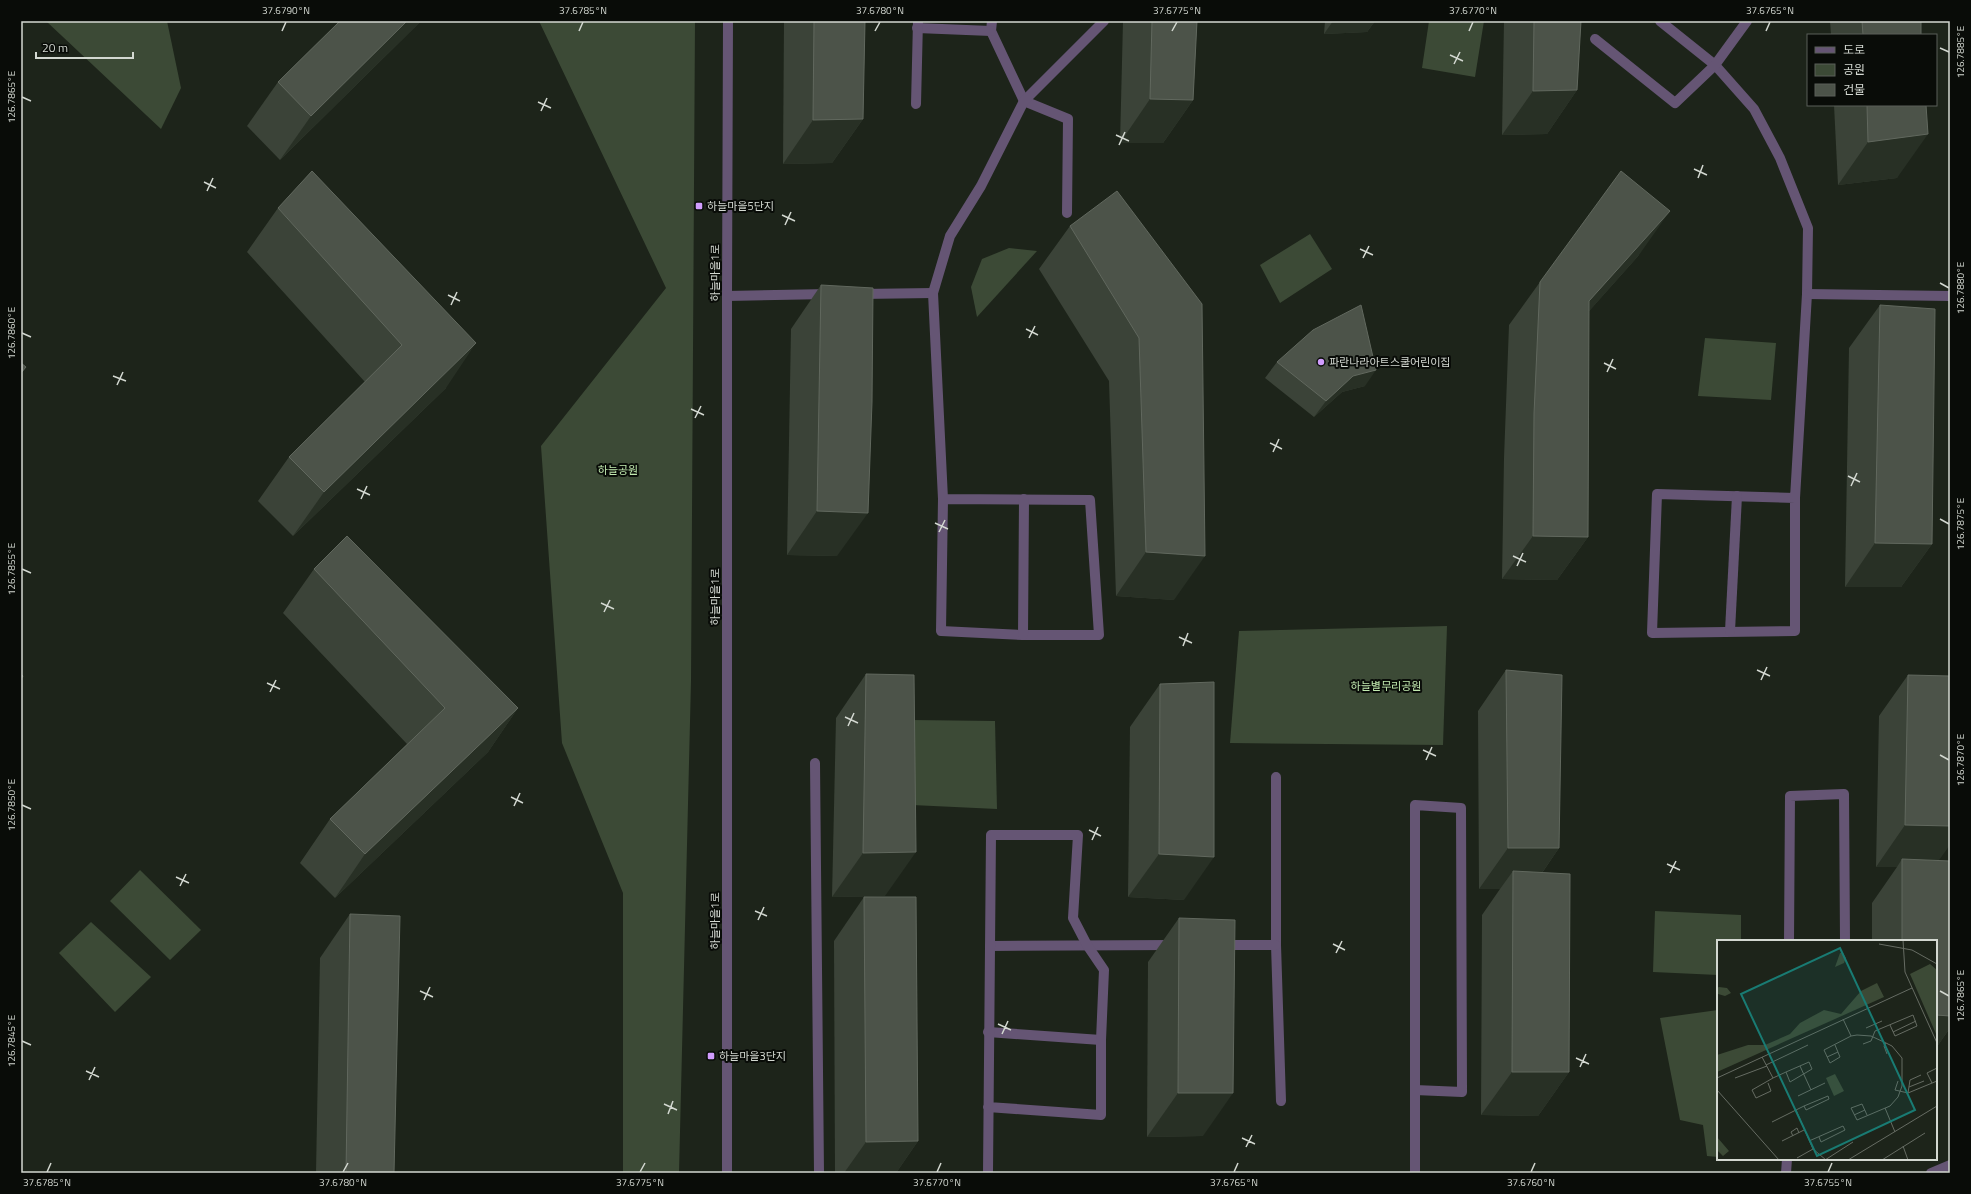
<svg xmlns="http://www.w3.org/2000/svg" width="1971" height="1194" viewBox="0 0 1971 1194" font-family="'Titillium Web','Noto Sans KR',sans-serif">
  <rect width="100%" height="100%" fill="#1d241a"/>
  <g fill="#3c4a36">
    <polygon points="46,21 167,21 181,88 161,129"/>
    <polygon points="539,21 695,21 691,681 679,1173 623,1173 623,893 562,743 541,446 666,288"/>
    <polygon points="1429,21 1484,21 1475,77 1422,68"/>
    <polygon points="1310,234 1332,269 1280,303 1260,265"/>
    <polygon points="1009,248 1037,251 977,317 971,287 982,259"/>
    <polygon points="1705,338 1776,343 1771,400 1698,396"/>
    <polygon points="1447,626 1443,745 1230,743 1239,631"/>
    <polygon points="911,720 995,721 997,809 912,805"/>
    <polygon points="140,870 201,930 170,960 110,901"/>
    <polygon points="1655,911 1741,915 1741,941 1718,941 1718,975 1653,972"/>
    <polygon points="91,922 151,977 115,1012 59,953"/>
    <polygon points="1718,1010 1718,1157 1707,1156 1703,1125 1680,1120 1660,1018"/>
  </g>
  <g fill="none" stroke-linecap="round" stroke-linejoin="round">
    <g stroke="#655574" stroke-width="10">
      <polyline points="992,21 991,31 1024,101 1068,119 1067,213"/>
      <polyline points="1660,21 1715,65 1754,109 1780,158 1808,228 1807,294 1795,498 1795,631 1652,633 1657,494 1795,498"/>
      <polyline points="917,28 991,31"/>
      <polyline points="1595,39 1675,103 1715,65 1747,21"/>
      <polyline points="916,104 918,21"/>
      <polyline points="861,294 933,293"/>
      <polyline points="1807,294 1950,296"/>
      <polyline points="727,296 829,294"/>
      <polyline points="943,499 1090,500 1099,635 1023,635 941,631 943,499 933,293 950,236 981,186 1024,101 1104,21"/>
      <polyline points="1730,631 1737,496"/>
      <polyline points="1023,635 1024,499"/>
      <polyline points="815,763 819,1173"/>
      <polyline points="1276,777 1276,945 1281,1101"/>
      <polyline points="1789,941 1790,796 1844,794 1845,941"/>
      <polyline points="1222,945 1276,945"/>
      <polyline points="990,946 1174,945"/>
      <polyline points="988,1032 1101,1040"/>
      <polyline points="1415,1090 1462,1092 1461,808 1415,805 1415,1173"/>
      <polyline points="988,1107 1101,1115 1101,1040 1104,970 1087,945 1073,918 1078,835 991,835 988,1173"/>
      <polyline points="1786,1173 1787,1159"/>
      <polyline points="1931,1173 1950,1165"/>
    </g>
    <polyline stroke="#655574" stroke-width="10" points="727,1173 727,296 728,21"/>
  </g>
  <g fill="#3b4338">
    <polygon points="340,21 421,21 280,160 247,126 278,82"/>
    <polygon points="784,21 865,21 863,119 832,163 783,164"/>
    <polygon points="1123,21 1197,21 1193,100 1163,143 1120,143"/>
    <polygon points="1325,21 1375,21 1367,32 1324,34"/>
    <polygon points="1504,21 1581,21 1577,90 1547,134 1502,135"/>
    <polygon points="1830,21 1921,21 1921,35 1831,35"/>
    <polygon points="1834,105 1926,105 1897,178 1838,185"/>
    <polygon points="278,208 446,388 293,536 258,501 289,457 365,382 247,252"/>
    <polygon points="1070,226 1202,304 1174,600 1116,596 1109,381 1039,269"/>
    <polygon points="1639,255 1589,311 1588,537 1557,580 1502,579 1504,458 1509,325 1540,282"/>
    <polygon points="821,285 837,556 787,555 791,329"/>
    <polygon points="1880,305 1932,544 1901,587 1845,587 1849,348"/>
    <polygon points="1277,362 1365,386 1342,392 1314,417 1265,378"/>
    <polygon points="314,569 518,708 488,752 335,898 300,863 330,819 407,744 283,613"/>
    <polygon points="1506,670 1559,848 1542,873 1569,1072 1538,1116 1481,1115 1482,915 1500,889 1479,889 1478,711"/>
    <polygon points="866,674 885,896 832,897 836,718"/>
    <polygon points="1908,675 1939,861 1950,1028 1936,1048 1936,941 1872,941 1872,903 1897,867 1876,867 1879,716"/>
    <polygon points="1160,684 1184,900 1128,897 1130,727"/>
    <polygon points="864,897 918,1141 896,1173 835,1173 834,941"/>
    <polygon points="350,914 394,1173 316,1173 320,958"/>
    <polygon points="1179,918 1203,1136 1147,1137 1148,962"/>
  </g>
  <g fill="#283025">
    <polygon points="407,21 421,21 280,160 311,116"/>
    <polygon points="1333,21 1375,21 1367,32 1324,34"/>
    <polygon points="1577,90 1547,134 1502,135 1533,91"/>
    <polygon points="1150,99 1193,100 1163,143 1120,143"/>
    <polygon points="863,119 832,163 783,164 813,120"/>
    <polygon points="1928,134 1897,178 1838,185 1868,142"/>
    <polygon points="1670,211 1639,255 1559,345 1589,301"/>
    <polygon points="476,343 446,388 293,536 324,492"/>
    <polygon points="1376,370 1365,386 1342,392 1314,417 1326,401 1353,376"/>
    <polygon points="817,511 868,513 837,556 787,555"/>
    <polygon points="1533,536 1588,537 1557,580 1502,579"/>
    <polygon points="1875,543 1932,544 1901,587 1845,587"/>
    <polygon points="1146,552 1205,556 1174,600 1116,596"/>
    <polygon points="518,708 488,752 335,898 365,854"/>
    <polygon points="1905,825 1950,826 1950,845 1934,867 1902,859 1897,867 1876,867"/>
    <polygon points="1508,848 1559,848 1530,890 1513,871 1500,889 1479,889"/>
    <polygon points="916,852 885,896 832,897 863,853"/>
    <polygon points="1159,854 1214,857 1184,900 1128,897"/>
    <polygon points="1936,1015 1950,1016 1950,1028 1936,1048"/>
    <polygon points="1512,1072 1569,1072 1538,1116 1481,1115"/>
    <polygon points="1178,1093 1233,1093 1203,1136 1147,1137"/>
    <polygon points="918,1141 896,1173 844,1173 866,1142"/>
  </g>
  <g fill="#4c5349" stroke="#61685e">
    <polygon points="340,21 407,21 311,116 278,82"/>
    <polygon points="814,21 865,21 863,119 813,120"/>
    <polygon points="1152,21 1197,21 1193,100 1150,99"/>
    <polygon points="1534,21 1581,21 1577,90 1533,91"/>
    <polygon points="1862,21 1921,21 1921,35 1863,35"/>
    <polygon points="1867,105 1926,105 1928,134 1868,142"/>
    <polygon points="312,171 476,343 324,492 289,457 402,345 278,208"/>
    <polygon points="1621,171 1670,211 1589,301 1588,537 1533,536 1534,414 1540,282"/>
    <polygon points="1117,191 1202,304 1205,556 1146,552 1139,338 1070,226"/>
    <polygon points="821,285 873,288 872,402 868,513 817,511"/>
    <polygon points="1361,305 1376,370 1353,376 1326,401 1277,362 1313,330"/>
    <polygon points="1880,305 1935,309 1932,544 1875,543"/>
    <polygon points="21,363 26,367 21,373"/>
    <polygon points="347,536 518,708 365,854 330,819 445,708 314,569"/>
    <polygon points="1506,670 1562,675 1559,848 1508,848"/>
    <polygon points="21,674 23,676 21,679"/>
    <polygon points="866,674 914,675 916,852 863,853"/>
    <polygon points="1908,675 1950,676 1950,826 1905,825"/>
    <polygon points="1214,682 1214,857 1159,854 1160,684"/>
    <polygon points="1902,859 1950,861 1950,1016 1936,1015 1936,941 1902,941"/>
    <polygon points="1513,871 1570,874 1569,1072 1512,1072"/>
    <polygon points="864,897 916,897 918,1141 866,1142"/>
    <polygon points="350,914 400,916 394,1173 346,1173"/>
    <polygon points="1179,918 1235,920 1233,1093 1178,1093"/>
  </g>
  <path fill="none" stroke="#d3d8d1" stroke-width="1.5" d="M282,31L286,22M579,31L583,22M875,31L880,22M1172,31L1177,22M1469,31L1473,22M1766,31L1770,22M1940,48L1949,52M1450,55L1463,61M1454,64L1460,52M22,97L31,101M538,102L551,108M541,111L547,98M1116,135L1129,141M1119,145L1125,132M1694,169L1707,175M1698,178L1703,165M204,182L216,188M207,191L213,178M782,215L795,221M785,225L791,212M1360,249L1373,255M1363,258L1369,246M1940,283L1949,288M448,295L460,301M451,305L457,292M1026,329L1038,335M22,333L31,337M1029,338L1035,326M1604,363L1616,369M1607,372L1613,359M113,376L126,381M117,385L123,372M691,409L704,415M695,418L701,406M1270,443L1282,449M1273,452L1279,439M1848,476L1860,482M1851,486L1857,473M357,489L370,495M361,499L367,486M1940,519L1949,524M935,523L948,529M939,532L945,520M1513,556L1526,562M1517,566L1523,553M22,569L31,573M601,603L614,609M604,612L610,600M1179,637L1192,643M1183,646L1188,633M1757,670L1770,676M1761,680L1767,667M267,683L280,689M270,692L276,680M845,717L858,723M848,726L854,713M1423,750L1436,756M1940,755L1949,760M1426,760L1432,747M511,797L523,803M22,805L31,809M514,806L520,793M1089,830L1101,836M1092,840L1098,827M1667,864L1680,870M1670,873L1676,861M176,877L189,883M180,886L186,874M755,911L767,916M758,920L764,907M1333,944L1345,950M1336,953L1342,941M420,991L433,997M1940,991L1949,996M424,1000L430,987M998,1024L1011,1030M1002,1034L1008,1021M22,1041L31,1045M1576,1058L1589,1064M1580,1067L1586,1054M86,1071L99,1077M89,1080L95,1067M664,1104L677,1110M668,1114L673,1101M1242,1138L1255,1144M1246,1147L1252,1135M47,1172L51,1163M343,1172L348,1163M640,1172L645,1163M937,1172L941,1163M1234,1172L1238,1163M1531,1172L1535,1163M1828,1172L1832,1163"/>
  <g fill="#d19dfe" stroke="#090c08" stroke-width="1.5">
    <rect x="695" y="202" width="8" height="8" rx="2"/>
    <circle cx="1321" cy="362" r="4"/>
    <rect x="707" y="1052" width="8" height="8" rx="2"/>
  </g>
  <g text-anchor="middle" stroke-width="4" stroke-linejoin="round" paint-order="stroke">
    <g font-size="11" fill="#d3d8d1" stroke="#090c08" text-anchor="start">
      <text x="707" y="210">하늘마을5단지</text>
      <text x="1329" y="366">파란나라아트스쿨어린이집</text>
      <text x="719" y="1060">하늘마을3단지</text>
    </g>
    <g font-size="11" fill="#d3d8d1" stroke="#090c08">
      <text transform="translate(715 273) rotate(-90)" y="4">하늘마을1로</text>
      <text transform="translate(715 597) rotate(-90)" y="4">하늘마을1로</text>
      <text transform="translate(715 921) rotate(-90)" y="4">하늘마을1로</text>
    </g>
    <g font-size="11" fill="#c2eab0" stroke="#090c08">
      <text x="618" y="474">하늘공원</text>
      <text x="1386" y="690">하늘별무리공원</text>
    </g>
  </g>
  <g transform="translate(1717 940)">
    <rect width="220" height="220" fill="#1d241a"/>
    <path d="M123,13H126L129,18L127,23L118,27ZM213,24L220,30V96L193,34ZM160,43L167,57L0,132V115L31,105H48L73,94L83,83L107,70L124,74L144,51ZM2,47L10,48L14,53L8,56L1,54L0,48ZM118,134L127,151L117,156L109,138ZM0,197L12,211L6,216L0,210Z" fill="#3c4a36"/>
    <path fill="none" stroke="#666c63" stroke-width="1" d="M186,0L188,32L220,103M162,4L195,10L220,24M126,79L134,96M149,88L165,81M176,92L199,81M169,103L167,106L170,114M146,104L154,101L158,91L196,75L200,86L178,96L173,85M118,105L123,117L113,123L107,110L134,96L140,95L154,96L169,103L175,106L185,118V146L181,157L173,166L140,180L134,168L145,164L150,175M45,117L56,138M110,117L121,112M49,125L91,105M83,126L94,150M0,138L195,48M18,138L50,126M181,141L178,150L191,153L220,141M51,143L54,151L39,158L35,150L56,138L69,132L92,122L95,129L73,142L69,132M215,143L210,133L220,128M192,147L207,141M0,150L62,220M191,153L193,140L204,135M81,156L108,143M168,168L178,192M79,170L96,209L109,220M137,175L148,170M55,182L87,166L111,156L112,159L89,170L87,166M76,196L74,192L80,188L82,193M65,201L87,190M92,201L126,186L128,190L104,202L102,197M186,206L191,220M80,218L96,209M108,220L136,202M131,220L220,166M165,220L208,193"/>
    <path fill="#197b73" fill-opacity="0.15" stroke="#197b73" stroke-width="2" d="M123,8L198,170L100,216L24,54Z"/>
    <rect width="220" height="220" fill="none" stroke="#d3d8d1" stroke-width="2"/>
  </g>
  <rect width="1971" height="1194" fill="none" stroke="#090c08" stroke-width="44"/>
  <rect x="1807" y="34" width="130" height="72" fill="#090c08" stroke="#5a5e58"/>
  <rect x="1815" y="47" width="20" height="6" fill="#655574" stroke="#5a5e58"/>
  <text x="1843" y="54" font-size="12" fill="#d3d8d1">도로</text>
  <rect x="1815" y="64" width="20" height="12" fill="#3c4a36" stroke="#5a5e58"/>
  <text x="1843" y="74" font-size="12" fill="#d3d8d1">공원</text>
  <rect x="1815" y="84" width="20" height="12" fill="#4c5349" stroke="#5a5e58"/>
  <text x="1843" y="94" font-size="12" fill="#d3d8d1">건물</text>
  <path d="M36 52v6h97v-6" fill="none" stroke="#d3d8d1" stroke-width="2"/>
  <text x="42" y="52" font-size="12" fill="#d3d8d1" stroke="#090c08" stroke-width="3" paint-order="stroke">20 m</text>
  <rect x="22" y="22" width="1927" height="1150" fill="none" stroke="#d3d8d1" stroke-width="1.5"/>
  <g font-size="10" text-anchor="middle" fill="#d3d8d1">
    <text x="286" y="14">37.6790°N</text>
    <text x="583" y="14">37.6785°N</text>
    <text x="880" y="14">37.6780°N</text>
    <text x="1177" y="14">37.6775°N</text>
    <text x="1473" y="14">37.6770°N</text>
    <text x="1770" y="14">37.6765°N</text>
    <text transform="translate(1960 52) rotate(-90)" y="4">126.7885°E</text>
    <text transform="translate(11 97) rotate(-90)" y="4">126.7865°E</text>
    <text transform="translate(1960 288) rotate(-90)" y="4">126.7880°E</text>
    <text transform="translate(11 333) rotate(-90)" y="4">126.7860°E</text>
    <text transform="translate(1960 524) rotate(-90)" y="4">126.7875°E</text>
    <text transform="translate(11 569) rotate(-90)" y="4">126.7855°E</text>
    <text transform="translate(1960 760) rotate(-90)" y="4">126.7870°E</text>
    <text transform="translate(11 805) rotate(-90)" y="4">126.7850°E</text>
    <text transform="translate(1960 996) rotate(-90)" y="4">126.7865°E</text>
    <text transform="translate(11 1041) rotate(-90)" y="4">126.7845°E</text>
    <text x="47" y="1186">37.6785°N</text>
    <text x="343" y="1186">37.6780°N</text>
    <text x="640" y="1186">37.6775°N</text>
    <text x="937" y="1186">37.6770°N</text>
    <text x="1234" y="1186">37.6765°N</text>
    <text x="1531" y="1186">37.6760°N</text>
    <text x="1828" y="1186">37.6755°N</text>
  </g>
</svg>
